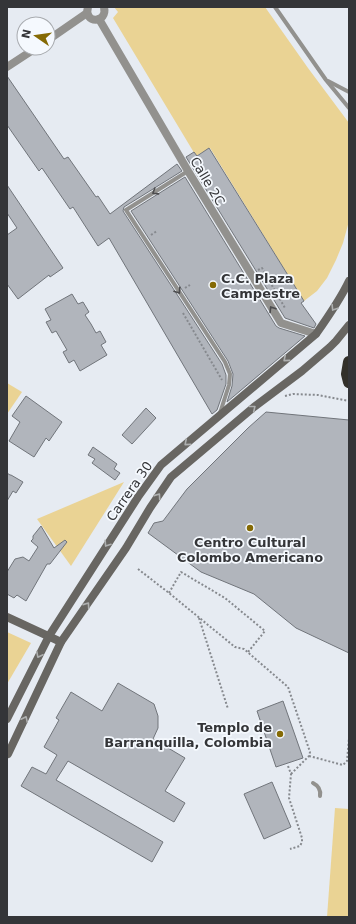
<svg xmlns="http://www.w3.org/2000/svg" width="356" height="924" viewBox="0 0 356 924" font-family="'DejaVu Sans',sans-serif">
  <rect width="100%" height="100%" fill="#e6ebf2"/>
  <g fill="#ead394">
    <polygon points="114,7 265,7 308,68 349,123 349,221 343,243 336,260 327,278 317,291 304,301 210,148 196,156 113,18 118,12"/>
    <polygon points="7,383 22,392 7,414"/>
    <polygon points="124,482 71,566 37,519"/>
    <polygon points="7,632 31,643 7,684"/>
    <polygon points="335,808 349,809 349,917 327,917"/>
  </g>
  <g fill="#b1b5bc" stroke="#71757b">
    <polygon points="7,76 64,159 68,157 96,197 98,196 110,214 177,164 182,171 124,207 123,211 222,364 226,375 226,384 217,410 212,414 109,238 98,246 73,207 70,209 42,168 39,171 7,125"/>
    <polygon points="209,148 304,301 301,303 316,324 314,328 285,318 186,157 194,152 197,156"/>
    <polygon points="185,177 276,326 279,328 305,336 227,402 232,386 233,374 228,361 131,211"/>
    <polygon points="7,185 63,268 50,277 49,275 18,299 7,284 7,235 17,228 7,213"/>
    <polygon points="72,294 78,304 83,302 89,312 85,315 91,324 96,333 100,331 106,342 101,345 107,355 80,371 74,360 69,363 63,352 67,350 56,331 52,333 46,322 51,320 45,309"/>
    <polygon points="26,396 62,422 49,441 46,438 34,457 9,441 20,422 12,416"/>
    <polygon points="146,408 156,418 132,444 122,435"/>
    <polygon points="266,412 349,420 349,653 296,628 254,594 201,572 148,533 154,523 163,521 187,489 248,428"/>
    <polygon points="93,447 117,464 114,469 120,473 115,480 92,463 95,459 88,455"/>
    <polygon points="7,473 10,475 11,475 23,482 16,493 13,491 7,501"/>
    <polygon points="41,526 54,548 65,540 67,542 50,564 47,564 26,601 17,595 14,598 7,594 7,572 15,559 23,557 29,561 38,547 31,541 33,539 33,536"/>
    <polygon points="118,683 154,704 158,716 158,728 153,739 185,758 165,791 185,803 174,822 68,761 56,780 163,842 152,862 21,786 32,767 46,774 57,755 44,747 59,720 56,718 71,692 102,711"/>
    <polygon points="283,701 303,758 276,767 257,711"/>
    <polygon points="272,782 291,827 264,839 244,794"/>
  </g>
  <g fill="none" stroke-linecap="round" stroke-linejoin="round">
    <g stroke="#86898e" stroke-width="2" stroke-dasharray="2 2" stroke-linecap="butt">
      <polyline points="151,235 157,231"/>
      <polyline points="258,270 262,268 285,308"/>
      <polyline points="185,288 190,285"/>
      <polyline points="183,313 222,380"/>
      <polyline points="285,396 293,394 318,395 349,401"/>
      <polyline points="138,569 169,593 235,647 244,649 288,687 310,752 309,756 291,774"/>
      <polyline points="169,593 181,572 225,598 265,631 248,652"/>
      <polyline points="199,618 228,709"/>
      <polyline points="309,756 343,765 347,761 349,738"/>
      <polyline points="288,766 291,774 289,798 302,838 302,842 300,846 290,849"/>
    </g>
    <g stroke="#92918e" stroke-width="4">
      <polyline points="275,7 326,80 349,108"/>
      <polyline points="328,81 349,92"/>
      <polyline points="188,171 126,210 225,362 230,374 229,385 220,413"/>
      <path d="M313,783C319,786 321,790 320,796"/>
    </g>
    <g stroke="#92918e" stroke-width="8">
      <path d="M88,7C83,24 108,24 104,7"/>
      <polyline points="99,19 188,171 281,323 316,334"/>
      <polyline points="48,40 87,13"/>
      <polyline points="7,67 36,48"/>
    </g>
    <g stroke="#686662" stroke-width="8">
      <polyline points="7,617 61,642"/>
      <path d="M7,719L49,636L138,497L161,465L316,334C328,317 340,300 349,281"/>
      <polyline points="8,754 61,642 126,548 150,508 171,477 254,407 302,371 330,347 336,341 349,325"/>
    </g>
    <polyline stroke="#32302a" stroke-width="12" points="349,362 347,374 349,382"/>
  </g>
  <defs><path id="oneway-chevron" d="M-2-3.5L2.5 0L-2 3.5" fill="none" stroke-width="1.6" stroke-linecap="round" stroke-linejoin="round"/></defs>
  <g stroke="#4c4c4e">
    <use href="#oneway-chevron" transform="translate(155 192) rotate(148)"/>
    <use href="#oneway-chevron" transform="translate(178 291) rotate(57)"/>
    <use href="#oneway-chevron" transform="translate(272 309) rotate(-122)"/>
  </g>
  <g stroke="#aeb0b0">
    <use href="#oneway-chevron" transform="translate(334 308) rotate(122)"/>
    <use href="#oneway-chevron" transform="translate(286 359) rotate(140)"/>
    <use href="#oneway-chevron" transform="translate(253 408) rotate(-39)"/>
    <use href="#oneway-chevron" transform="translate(187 443) rotate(139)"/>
    <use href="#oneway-chevron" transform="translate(158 496) rotate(-55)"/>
    <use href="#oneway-chevron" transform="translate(107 544) rotate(123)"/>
    <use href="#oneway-chevron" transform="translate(87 605) rotate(-55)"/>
    <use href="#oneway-chevron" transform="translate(39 655) rotate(117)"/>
    <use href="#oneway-chevron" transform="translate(25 719) rotate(-64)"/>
  </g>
  <g fill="#856a05" stroke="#f5f9fe" stroke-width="1.5">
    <circle cx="213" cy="285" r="4"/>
    <circle cx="250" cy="528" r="4"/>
    <circle cx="280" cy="734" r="4"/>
  </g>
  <g text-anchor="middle" stroke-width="3.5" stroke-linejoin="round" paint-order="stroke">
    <g font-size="13" fill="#343538" stroke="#f5f9fe">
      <text transform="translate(208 181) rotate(59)" y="5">Calle 2C</text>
      <text transform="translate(129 491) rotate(-55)" y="5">Carrera 30</text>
    </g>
    <g font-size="13" font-weight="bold" fill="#343538" stroke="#f5f9fe" text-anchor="start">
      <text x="221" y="283">C.C. Plaza<tspan x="221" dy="15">Campestre</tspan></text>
      <text x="250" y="547" text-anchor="middle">Centro Cultural<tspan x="250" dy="15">Colombo Americano</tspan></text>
      <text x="272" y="732" text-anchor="end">Templo de<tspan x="272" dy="15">Barranquilla, Colombia</tspan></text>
    </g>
  </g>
  <rect width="356" height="924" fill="none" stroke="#343538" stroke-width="16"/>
  <g transform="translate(36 36) rotate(283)"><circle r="19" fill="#f5f9fe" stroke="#a8abaf"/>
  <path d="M0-3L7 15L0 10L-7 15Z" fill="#856a05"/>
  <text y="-6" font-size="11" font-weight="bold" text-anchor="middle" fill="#343538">N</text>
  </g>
</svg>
